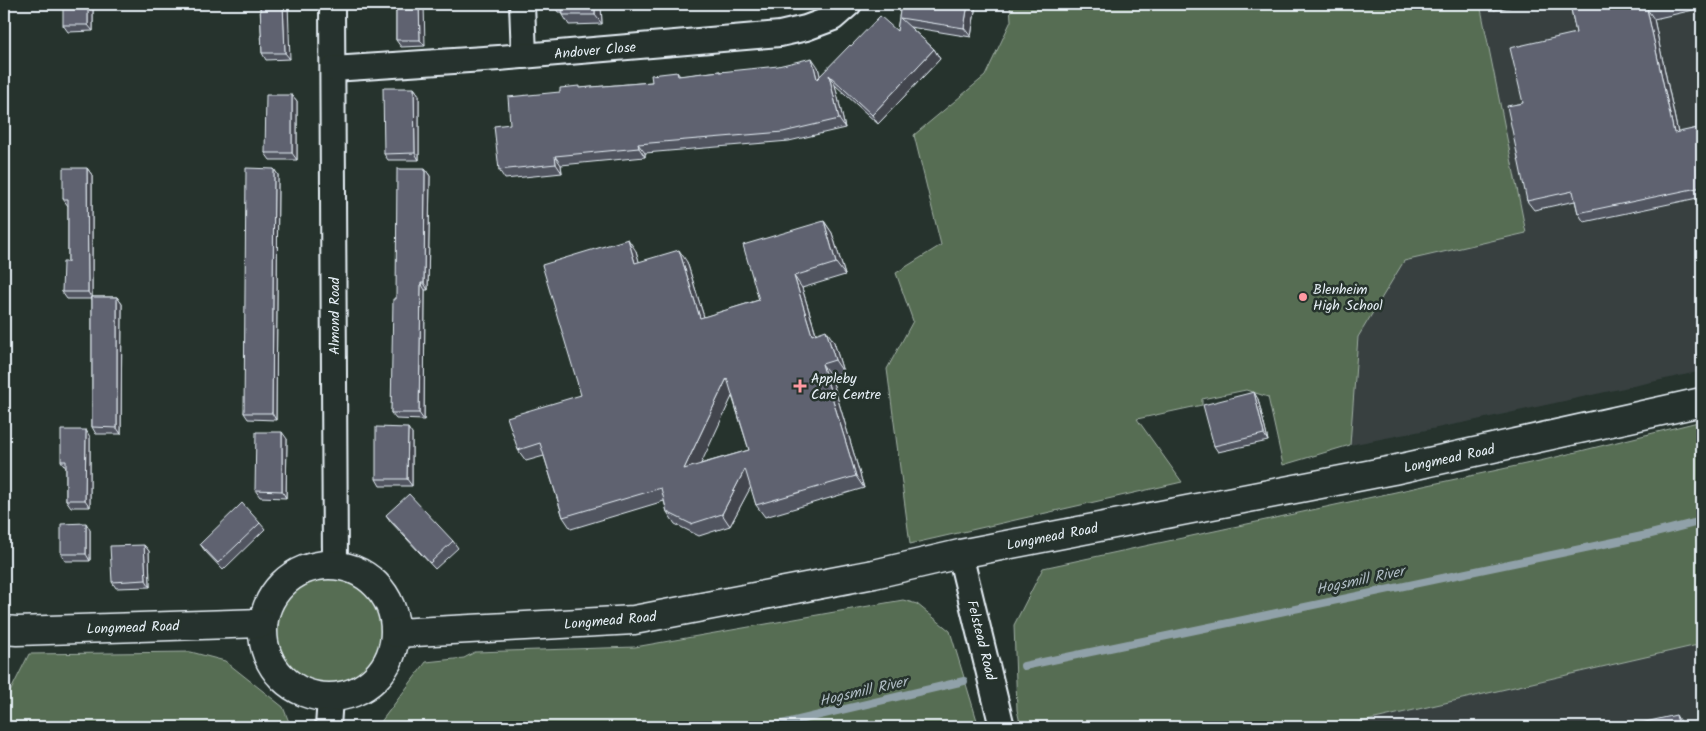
<svg xmlns="http://www.w3.org/2000/svg" width="1706" height="731" viewBox="0 0 1706 731" font-family="Kalam,sans-serif">
  <rect width="100%" height="100%" fill="#26332d"/>
  <filter id="ink" filterUnits="userSpaceOnUse"><feTurbulence type="fractalNoise" baseFrequency=".02" numOctaves="2"/><feDisplacementMap in="SourceGraphic" scale="10" xChannelSelector="R" yChannelSelector="G"/><feConvolveMatrix kernelMatrix="1 2 1 2 8 2 1 2 1" color-interpolation-filters="sRGB"/></filter>
  <g filter="url(#ink)">
    <g fill="#374141">
      <polygon points="1010,4 1702,4 1702,371 1467,422 1350,445 1283,465 1268,397 1246,390 1202,399 1202,405 1137,419 1182,482 910,544 887,369 913,321 896,273 941,245 914,135 985,76 1011,21"/>
      <polygon points="1702,644 1702,727 1340,727 1689,647"/>
    </g>
    <g fill="#576d52" stroke="#a0afa5">
      <polygon points="1010,4 1480,4 1526,233 1404,261 1358,337 1350,445 1283,465 1268,397 1246,390 1202,399 1202,405 1137,419 1182,482 910,544 887,369 913,321 896,273 941,245 914,135 985,76 1011,21"/>
      <polygon points="1702,421 1702,644 1340,727 1021,727 1017,710 1014,625 1043,568 1544,460"/>
      <circle cx="327" cy="632" r="57"/>
      <polygon points="903,600 917,604 950,631 979,727 377,727 426,662 464,658 475,652 635,647"/>
      <polygon points="191,652 225,661 283,707 291,727 4,727 4,704 29,654"/>
    </g>
    <g fill="none" stroke-linecap="round" stroke-linejoin="round">
      <g stroke="#90a1a9" stroke-width="8">
        <polyline points="1024,666 1647,535 1702,521"/>
        <polyline points="769,727 964,681"/>
      </g>
      <g stroke="#e8f1f8" stroke-width="28">
        <g id="street">
          <polyline points="332,4 335,564"/>
          <polyline points="522,4 524,56"/>
          <polyline points="333,69 499,58 780,34 806,28 833,18 849,4"/>
          <polyline points="960,554 1002,727"/>
          <polyline points="328,727 330,698"/>
        </g>
      </g>
      <g stroke="#e8f1f8" stroke-width="31">
        <g id="secondary">
          <circle cx="329" cy="631" r="66"/>
          <polyline points="4,630 17,631 262,623"/>
          <polyline points="396,633 634,620 874,574 960,554 1393,470 1702,402"/>
        </g>
      </g>
      <use href="#street" stroke="#26332d" stroke-width="24"/>
      <use href="#secondary" stroke="#26332d" stroke-width="28"/>
    </g>
    <g fill="#515460" stroke="#e8f1f8" fill-rule="evenodd">
      <polygon points="93,4 93,31 68,32 63,25"/>
      <polygon points="260,4 290,59 266,60 262,53"/>
      <polygon points="396,4 425,46 401,47 396,40"/>
      <polygon points="553,4 601,4 602,24 569,25 563,15 562,12 558,12"/>
      <polygon points="901,4 976,4 971,37 910,27 934,49 940,59 878,124 835,85 845,128 789,141 645,153 645,157 561,165 562,173 505,179 499,170 510,124 560,92 581,88 652,82 677,72 680,76 720,71 721,72 818,67 820,76 851,46 897,31"/>
      <polygon points="1489,4 1524,4 1494,10"/>
      <polygon points="1570,4 1702,4 1702,8 1654,19 1678,133 1702,127 1702,197 1584,222 1578,213 1575,201 1534,210 1527,201 1523,103 1576,33"/>
      <polygon points="414,88 419,95 419,160 388,160 384,154"/>
      <polygon points="292,95 297,101 297,160 270,160 265,153"/>
      <polygon points="87,168 92,175 92,297 117,297 122,304 121,434 96,434 92,427 92,299 67,299 62,292 68,262 68,206 63,199"/>
      <polygon points="274,169 278,175 276,420 248,419 244,413"/>
      <polygon points="425,169 430,176 428,290 425,290 424,420 396,419 391,413 396,299"/>
      <path d="M824,221L832,233L845,275L802,288L816,333L834,342L843,372L831,376L864,488L765,517L756,505L751,486L730,526L699,536L675,524L667,512L664,501L571,529L563,517L544,456L526,461L518,450L581,395L636,251L639,262H687L704,317L759,300ZM732,396L749,450L700,464L715,432Z"/>
      <polygon points="1258,399 1268,441 1218,452 1214,446"/>
      <polygon points="412,434 412,486 380,486 376,479"/>
      <polygon points="90,437 90,507 71,507 66,500 66,468 61,461"/>
      <polygon points="287,439 286,498 260,497 255,490"/>
      <polygon points="386,515 453,541 458,548 435,569 391,522"/>
      <polygon points="260,523 265,529 223,570 205,551 200,544"/>
      <polygon points="90,530 90,561 65,561 61,554"/>
      <polygon points="144,545 149,551 150,587 116,588 112,582"/>
    </g>
    <g fill="#42454e" stroke="#e8f1f8">
      <polygon points="88,4 93,4 93,31 88,25"/>
      <polygon points="283,4 288,4 290,59 285,53"/>
      <polygon points="419,4 424,4 425,46 420,40"/>
      <polygon points="595,4 601,4 602,24 595,15"/>
      <polygon points="968,4 976,4 971,37 964,28"/>
      <polygon points="1647,9 1654,19 1680,143 1674,133"/>
      <polygon points="934,49 940,59 878,124 872,115"/>
      <polygon points="812,58 818,67 823,88 817,79"/>
      <polygon points="829,75 835,85 845,128 839,119"/>
      <polygon points="414,88 419,95 419,160 415,153"/>
      <polygon points="292,95 297,101 297,160 292,153"/>
      <polygon points="638,144 645,153 645,157 639,148"/>
      <polygon points="555,156 561,165 562,173 556,164"/>
      <polygon points="87,168 92,175 92,299 88,292"/>
      <polygon points="274,169 278,175 276,420 272,413"/>
      <polygon points="425,169 430,176 428,290 424,283"/>
      <polygon points="824,221 832,233 845,275 836,263"/>
      <polygon points="628,239 636,251 643,275 635,263"/>
      <polygon points="679,250 687,262 708,330 700,318"/>
      <polygon points="794,276 802,288 820,347 812,335"/>
      <polygon points="421,283 425,290 424,420 419,413"/>
      <polygon points="117,297 122,304 121,434 117,428"/>
      <polygon points="826,330 834,342 843,372 835,360"/>
      <polygon points="822,364 831,376 864,488 856,476"/>
      <polygon points="727,378 735,390 693,481 684,469"/>
      <polygon points="1254,392 1258,399 1268,441 1264,434"/>
      <polygon points="408,428 412,434 412,486 407,479"/>
      <polygon points="86,430 90,437 90,507 85,500"/>
      <polygon points="282,432 287,439 286,498 282,491"/>
      <polygon points="745,469 754,481 730,526 722,514"/>
      <polygon points="86,523 90,530 90,561 86,554"/>
      <polygon points="144,545 149,551 150,587 146,580"/>
      <polygon points="1676,715 1682,725 1683,727 1679,727"/>
    </g>
    <g fill="#5e6270" stroke="#e8f1f8" fill-rule="evenodd">
      <rect x="63" y="4" width="25" height="21"/>
      <polygon points="260,4 283,4 285,53 262,53"/>
      <polygon points="396,4 419,4 420,40 396,40"/>
      <polygon points="562,4 595,4 595,15 563,15"/>
      <polygon points="901,4 968,4 964,28 900,18 934,49 872,115 829,75 839,119 783,132 638,144 639,148 555,156 556,164 499,170 494,126 510,124 508,97 560,92 560,88 579,86 579,88 652,82 651,75 677,72 678,76 720,71 720,72 778,66 812,58 817,79 850,45 851,46 880,16 897,31"/>
      <polygon points="1570,4 1672,4 1647,9 1674,133 1702,127 1702,187 1578,213 1573,191 1527,201 1507,106 1523,103 1510,48 1576,33"/>
      <polygon points="383,88 414,88 415,153 384,154"/>
      <polygon points="266,95 292,95 292,153 265,153"/>
      <polygon points="63,168 87,168 88,292 62,292 63,262 68,262 68,199 63,199"/>
      <polygon points="246,168 274,169 272,413 244,413"/>
      <polygon points="397,169 425,169 424,283 421,283 419,413 391,413 393,299 396,299"/>
      <path d="M824,221L836,263L794,276L812,335L826,330L835,360L822,364L856,476L756,505L745,469L722,514L691,524L667,512L661,488L563,517L540,443L518,450L507,417L581,395L542,265L628,239L635,263L679,250L700,318L759,300L743,245ZM727,378L749,450L684,469Z"/>
      <polygon points="92,297 117,297 117,428 92,427"/>
      <polygon points="1254,392 1264,434 1214,446 1203,405"/>
      <polygon points="376,427 408,428 407,479 376,479"/>
      <polygon points="61,430 86,430 85,500 66,500 66,461 61,461"/>
      <polygon points="256,432 282,432 282,491 255,490"/>
      <polygon points="409,494 453,541 430,563 386,515"/>
      <polygon points="242,503 260,523 218,563 200,544"/>
      <polygon points="86,523 86,554 61,554 61,524"/>
      <polygon points="144,545 146,580 112,582 110,546"/>
      <polygon points="1676,715 1679,727 1628,727 1628,726"/>
    </g>
  </g>
  <g fill="#ff9aa2" stroke="#26332d" stroke-width="2">
    <circle cx="1303" cy="297" r="5"/>
    <path d="M797.5 378.5h5v5h5v5h-5v5h-5v-5h-5v-5h5z"/>
  </g>
  <g text-anchor="middle" stroke-width="5" stroke-linejoin="round" paint-order="stroke">
    <g font-size="14" fill="#e8f1f8" stroke="#26332d">
      <text transform="translate(595 50) rotate(-5)" y="5">Andover Close</text>
      <text transform="translate(334 316) rotate(-90)" y="5">Almond Road</text>
      <text transform="translate(1449 458) rotate(-12)" y="5">Longmead Road</text>
      <text transform="translate(1052 536) rotate(-11)" y="5">Longmead Road</text>
      <text transform="translate(610 620) rotate(-5)" y="5">Longmead Road</text>
      <text transform="translate(133 627) rotate(-2)" y="5">Longmead Road</text>
      <text transform="translate(982 640) rotate(76)" y="5">Felstead Road</text>
    </g>
    <g font-size="14" fill="#e8f1f8" stroke="#26332d" text-anchor="start">
      <text x="1313" y="294">Blenheim<tspan x="1313" dy="16">High School</tspan></text>
      <text x="811" y="383">Appleby<tspan x="811" dy="16">Care Centre</tspan></text>
    </g>
    <g font-size="15" font-style="italic" fill="#aebbc3" stroke="#26332d">
      <text transform="translate(1360 580) rotate(-12)" y="5">Hogsmill River</text>
      <text transform="translate(863 691) rotate(-13)" y="5">Hogsmill River</text>
    </g>
  </g>
  <rect width="1706" height="731" fill="none" stroke="#26332d" stroke-width="20"/>
  <rect x="10" y="10" width="1686" height="711" fill="none" stroke="#e8f1f8" stroke-width="2" filter="url(#ink)"/>
</svg>
